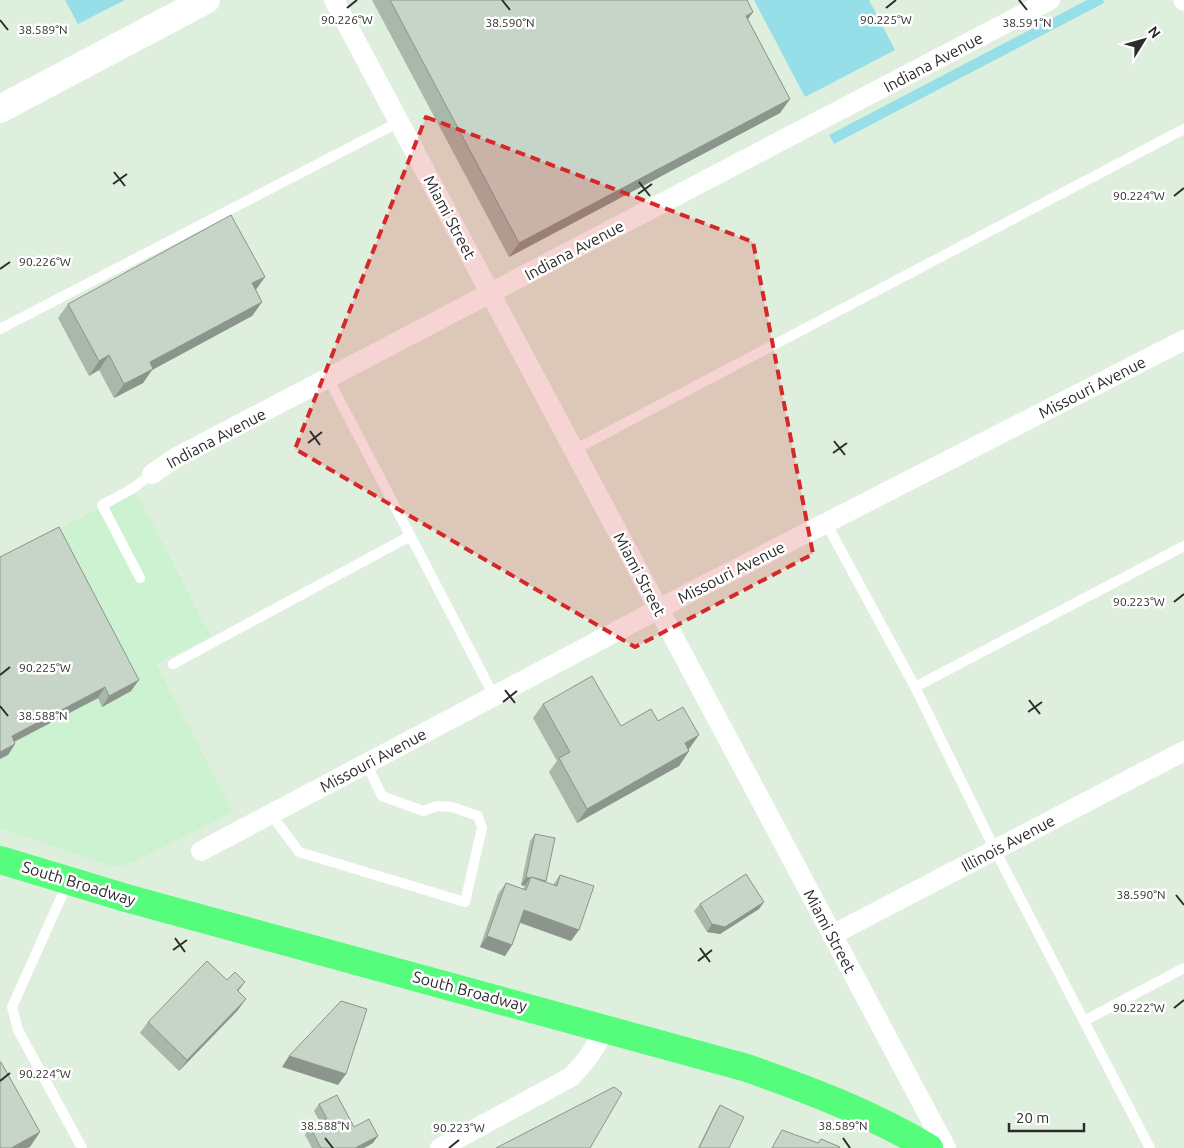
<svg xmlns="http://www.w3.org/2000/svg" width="1184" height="1148" viewBox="0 0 1184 1148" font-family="Ubuntu,sans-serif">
  <rect width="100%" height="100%" fill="#deefde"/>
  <polygon fill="#ccf2d2" points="135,490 211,636 156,664 233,812 133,862 122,866 110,866 0,828 0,559"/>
  <g fill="#96dfe9">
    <polygon points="65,0 125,0 78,24"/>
    <polygon points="754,0 869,0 895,50 805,97"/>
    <polygon points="1087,0 1103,0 1104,3 834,144 829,135"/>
  </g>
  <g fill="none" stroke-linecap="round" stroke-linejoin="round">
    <g stroke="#fff" stroke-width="10">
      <polyline points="0,329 399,122"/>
      <polyline points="328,378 494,696"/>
      <polyline points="574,450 1184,129"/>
      <polyline points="826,523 915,687 995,850 1150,1148"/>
      <polyline points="140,578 102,505 132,489 152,474"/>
      <polyline points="173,664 410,536"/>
      <polyline points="915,687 1184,546"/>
      <polyline points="271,814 299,852 465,902 482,828 478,816 452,807 437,806 423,811 382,796 366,763"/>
      <polyline points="68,882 12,1007 18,1030 82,1148"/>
      <polyline points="1084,1021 1184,968"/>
    </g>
    <g stroke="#fff" stroke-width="20">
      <polyline points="334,0 946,1148"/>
      <polyline points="1183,0 1184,1"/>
      <polyline points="152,474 177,457 1050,0"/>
      <polyline points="201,851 687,594 1184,340"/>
      <polyline points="832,935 1184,751"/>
      <path d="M440,1148L571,1077C586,1061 597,1048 604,1027"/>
    </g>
    <polyline stroke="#fff" stroke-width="28" points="0,109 206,0"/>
    <path stroke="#56fc7c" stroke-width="28" d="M0,860L126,898L747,1068C810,1090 872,1114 929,1148"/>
  </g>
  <g fill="#aab7ab">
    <polygon points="372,0 747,0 753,12 748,19 790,99 780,113 509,257"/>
    <polygon points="256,289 262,302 252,316 152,370 143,383 114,398 99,370 89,376 58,318 68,304"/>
    <polygon points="0,557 131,691 102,707 98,698 14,742 15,744 8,755"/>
    <polygon points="543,704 621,726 658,721 689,749 688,750 689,751 679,766 577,823 549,772 557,761 533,718"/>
    <polygon points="535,834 546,881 546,882 553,885 560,875 571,941 520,923 512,945 505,956 480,947 498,894 506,883 523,889 525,886 521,885 530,841"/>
    <polygon points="764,902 759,909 720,934 707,932 694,911 700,904"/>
    <polygon points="227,980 245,982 238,992 238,1010 179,1071 140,1033 148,1022"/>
    <polygon points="319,1104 354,1127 373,1143 364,1148 312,1148 305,1135 310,1127 320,1122 314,1111"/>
    <polygon points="720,1105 729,1148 698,1148 715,1113"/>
  </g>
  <g fill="#8b958b">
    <polygon points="753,12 743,26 746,16"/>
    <polygon points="790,99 780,113 509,257 519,243"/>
    <polygon points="265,277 255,291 252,283"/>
    <polygon points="262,302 252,316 152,370 143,383 114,398 124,384 150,362"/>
    <polygon points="109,355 99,370 89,376 99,361"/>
    <polygon points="139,680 131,691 102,707 109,696"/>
    <polygon points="105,687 98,698 4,747 12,736"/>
    <polygon points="699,735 689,749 675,757 685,743"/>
    <polygon points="15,744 8,755 0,759 0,752"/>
    <polygon points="689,751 679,766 577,823 587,809"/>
    <polygon points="526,877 530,878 525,886 521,885"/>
    <polygon points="764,902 759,909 720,934 707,932 712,924"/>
    <polygon points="524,910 579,930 571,941 516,921"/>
    <polygon points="487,936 512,945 505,956 480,947"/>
    <polygon points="246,999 238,1010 179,1071 187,1060"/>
    <polygon points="289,1056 346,1074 338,1085 282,1067"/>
    <polygon points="40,1132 30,1147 27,1148 11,1148"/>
    <polygon points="378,1136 373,1143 364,1148 355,1148"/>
  </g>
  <g fill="#c6d5c7" stroke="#8b958b">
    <polygon points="390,0 747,0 753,12 746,16 790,99 519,243"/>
    <polygon points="231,215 265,277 252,283 262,302 150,362 153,369 124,384 109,355 99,361 68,304"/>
    <polygon points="59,527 139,680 109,696 105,687 12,736 15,744 0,752 0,557"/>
    <polygon points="592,676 621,726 651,709 658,721 683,707 699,735 685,743 689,751 587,809 559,758 570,752 543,704"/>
    <polygon points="535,834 555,838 546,881 531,877 530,878 526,877"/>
    <polygon points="746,874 764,902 725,927 712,924 700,904"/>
    <polygon points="560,875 594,886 579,930 524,910 512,945 487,936 506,883 526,890 531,877 557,886"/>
    <polygon points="207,961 227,980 235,972 245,982 237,990 246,999 187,1060 148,1022"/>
    <polygon points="341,1001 367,1009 346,1074 289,1056"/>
    <polygon points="0,1062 1,1062 40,1132 11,1148 0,1148"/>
    <polygon points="614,1087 622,1093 590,1148 496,1148"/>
    <polygon points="337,1095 354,1127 369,1119 378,1136 355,1148 321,1148 310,1127 327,1119 319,1104"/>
    <polygon points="720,1105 744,1117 729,1148 699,1148"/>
    <polygon points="782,1130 818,1143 821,1139 840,1147 839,1148 772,1148"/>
  </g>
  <path fill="#d62828" fill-opacity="0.2" stroke="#d62828" stroke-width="4" stroke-dasharray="10 6" stroke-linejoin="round" d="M426,117L753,242L813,554L635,647L295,449Z"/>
  <path fill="none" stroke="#2c2c2c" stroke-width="2" d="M502,0L510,10M1019,0L1027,10M347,8L357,0M886,8L896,0M0,20L8,30M114,172L125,186M639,182L650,196M113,184L127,174M638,194L652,184M1174,196L1184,188M0,269L10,262M310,431L320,445M834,441L845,455M308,443L322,432M833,453L847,443M1174,602L1184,594M0,675L10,667M505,690L515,703M1029,700L1040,714M503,702L517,691M0,706L8,716M1028,712L1042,702M1176,895L1184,905M175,938L185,952M700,948L710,962M173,950L187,940M698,961L712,950M1174,1008L1184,1000M0,1081L10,1073M325,1138L333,1148M843,1138L850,1148M449,1148L459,1140"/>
  <g text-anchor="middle" stroke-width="5" stroke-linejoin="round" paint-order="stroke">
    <g font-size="16" fill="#2c2c2c" stroke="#fff">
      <text transform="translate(933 62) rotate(-28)" y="6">Indiana Avenue</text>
      <text transform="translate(450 217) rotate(62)" y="6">Miami Street</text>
      <text transform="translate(574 250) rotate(-28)" y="6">Indiana Avenue</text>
      <text transform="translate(1092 387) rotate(-27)" y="6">Missouri Avenue</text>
      <text transform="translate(216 438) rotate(-28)" y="6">Indiana Avenue</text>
      <text transform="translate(731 572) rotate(-27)" y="6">Missouri Avenue</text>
      <text transform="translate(640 574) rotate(62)" y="6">Miami Street</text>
      <text transform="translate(373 760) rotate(-28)" y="6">Missouri Avenue</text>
      <text transform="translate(1008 843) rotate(-28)" y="6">Illinois Avenue</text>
      <text transform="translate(79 883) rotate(17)" y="6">South Broadway</text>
      <text transform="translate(830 931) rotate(62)" y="6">Miami Street</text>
      <text transform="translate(470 991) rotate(15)" y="6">South Broadway</text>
    </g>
  </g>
  <g font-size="12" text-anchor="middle" fill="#2c2c2c" stroke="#fff" stroke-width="5" stroke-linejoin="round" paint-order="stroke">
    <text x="347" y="24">90.226°W</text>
    <text x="886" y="24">90.225°W</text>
    <text x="510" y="27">38.590°N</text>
    <text x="1027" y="27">38.591°N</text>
    <text x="43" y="34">38.589°N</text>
    <text x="1139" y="200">90.224°W</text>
    <text x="45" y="266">90.226°W</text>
    <text x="1139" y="606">90.223°W</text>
    <text x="45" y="672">90.225°W</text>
    <text x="43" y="720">38.588°N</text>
    <text x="1141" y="899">38.590°N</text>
    <text x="1139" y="1012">90.222°W</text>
    <text x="45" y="1078">90.224°W</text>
    <text x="325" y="1130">38.588°N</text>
    <text x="843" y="1130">38.589°N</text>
    <text x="459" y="1132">90.223°W</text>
  </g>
  <g transform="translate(1144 40) rotate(53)" stroke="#ffffff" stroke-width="4" paint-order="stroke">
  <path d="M0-4L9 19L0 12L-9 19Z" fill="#2c2c2c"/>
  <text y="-8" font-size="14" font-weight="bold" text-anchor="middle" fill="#2c2c2c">N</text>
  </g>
  <path d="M1009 1123v8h75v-8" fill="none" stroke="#2c2c2c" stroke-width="2.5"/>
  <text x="1016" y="1123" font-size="15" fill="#2c2c2c" stroke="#ffffff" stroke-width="4" paint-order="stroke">20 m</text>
</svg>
